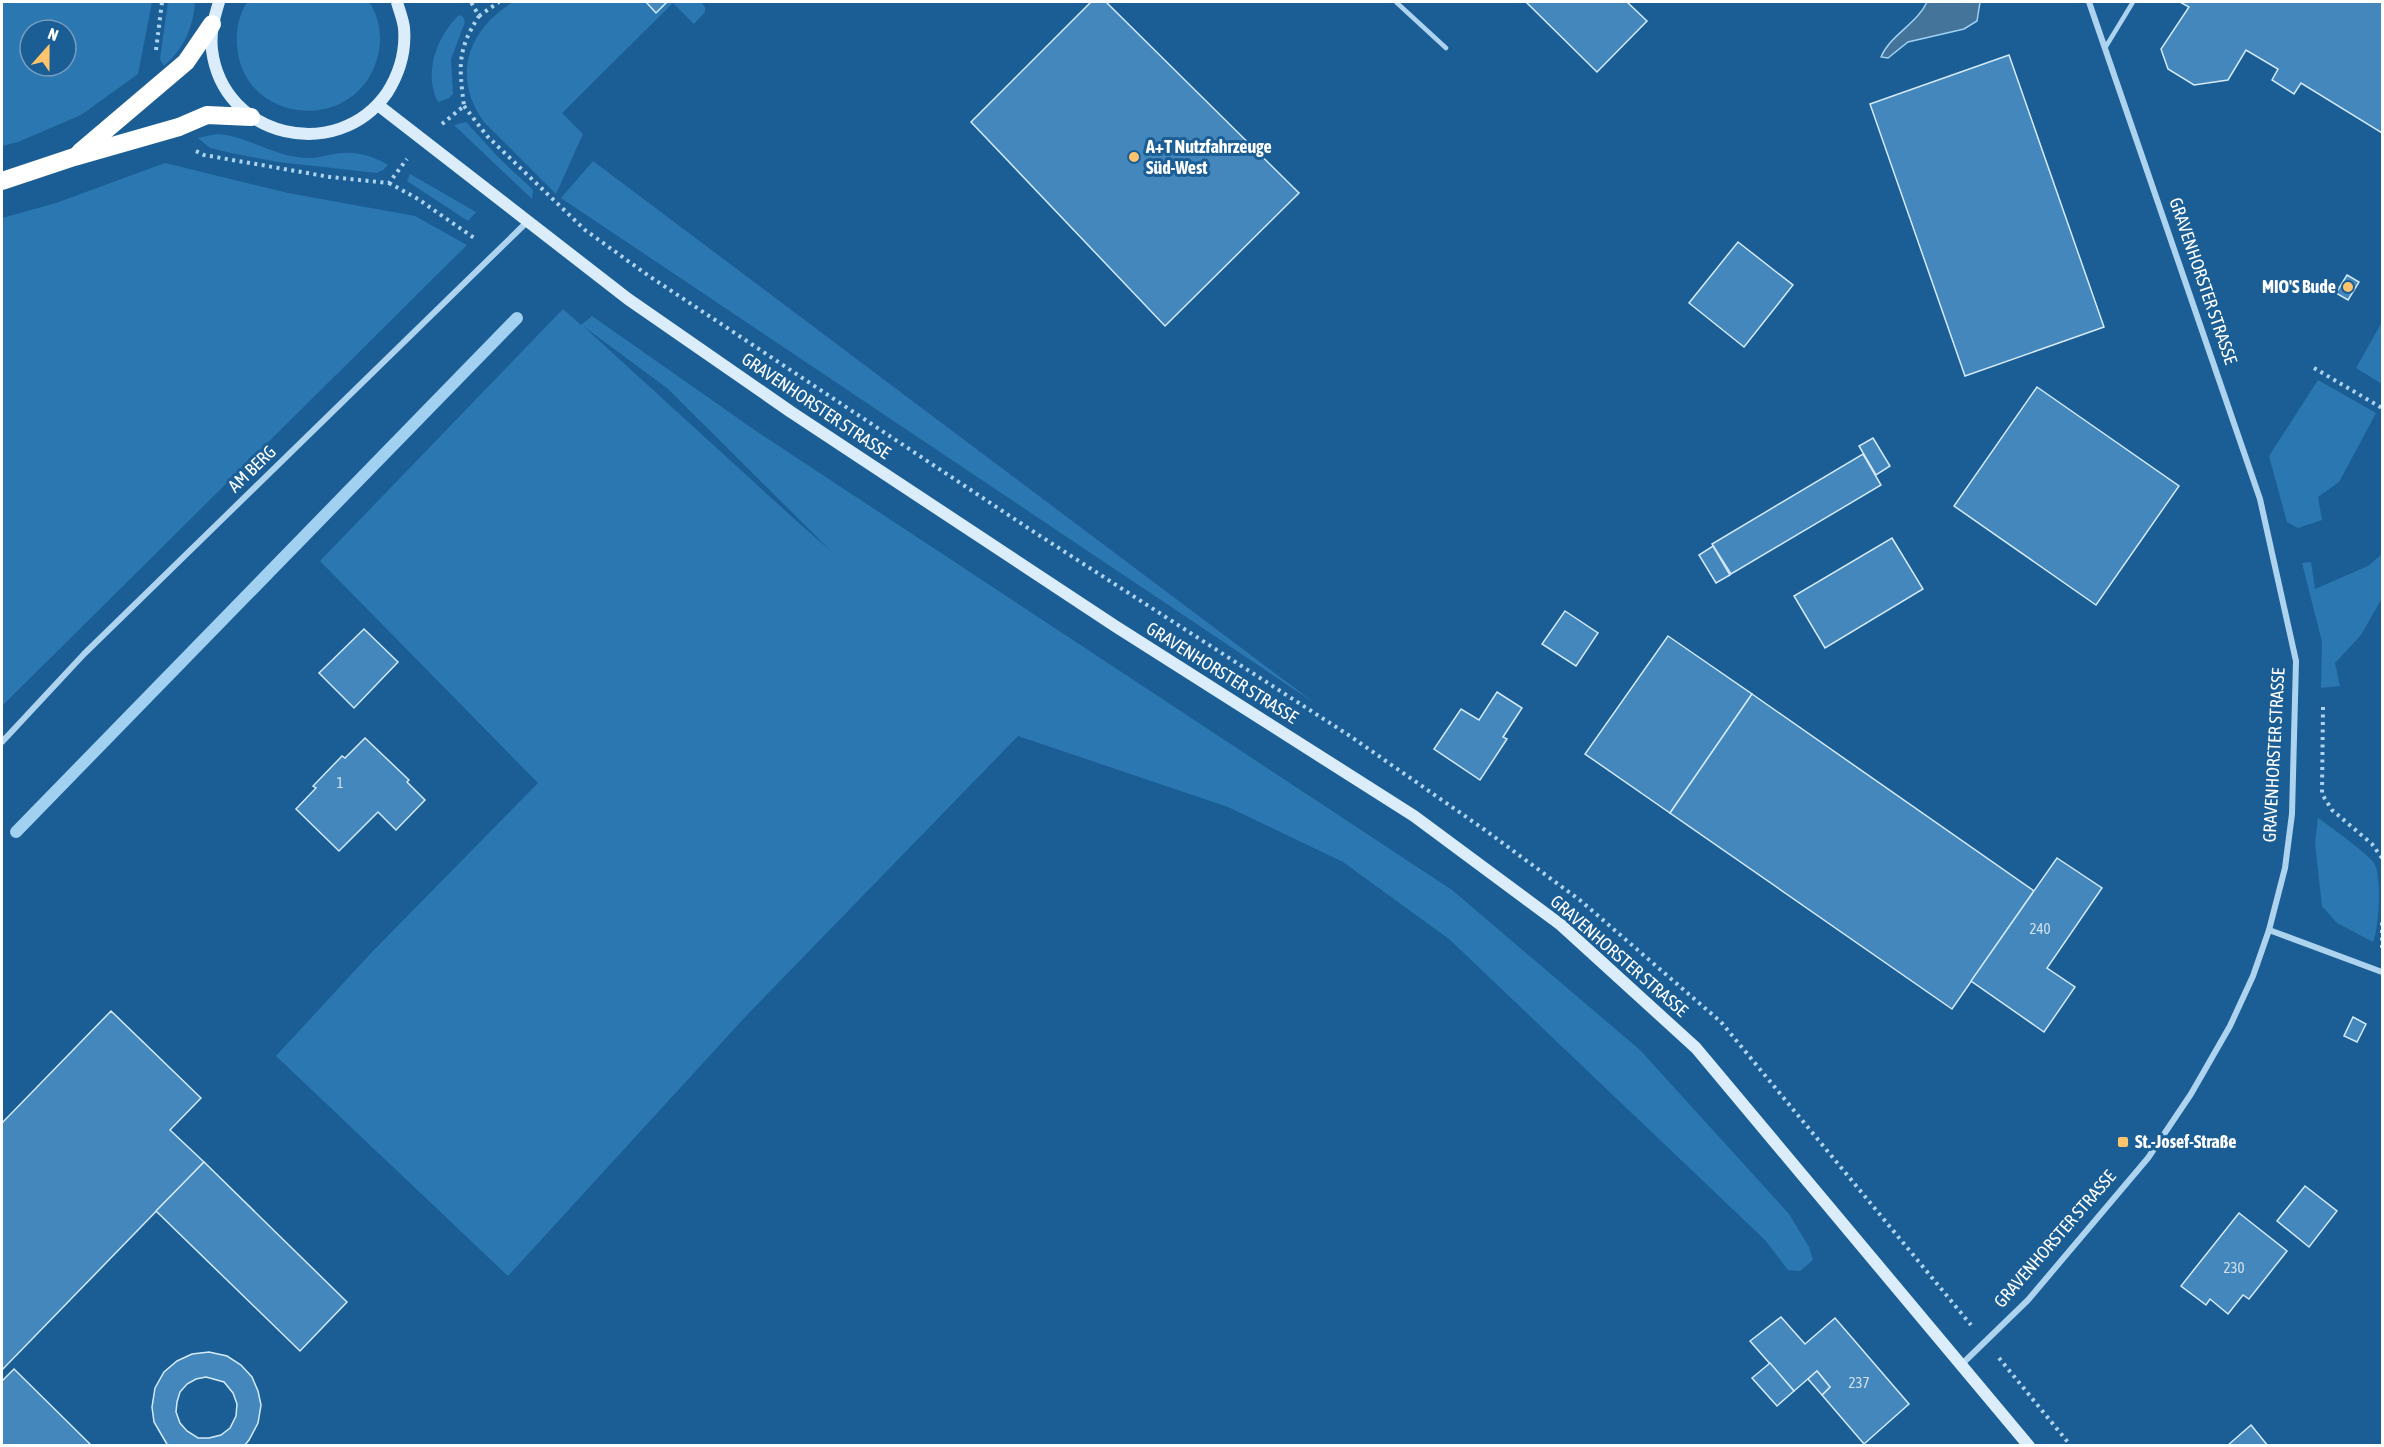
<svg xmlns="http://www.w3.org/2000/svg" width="2384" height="1447" viewBox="0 0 2384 1447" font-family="'Asap Condensed',sans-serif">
  <rect width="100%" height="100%" fill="#1b5e95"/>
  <g fill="#2b77b1" fill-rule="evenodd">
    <path d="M2,2H152L138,74L81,115L18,142L2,146ZM30,30H66V66H30Z"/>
    <path d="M168,2H195C193,28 184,48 164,66L160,59Z"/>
    <path d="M247,2H369C380,18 383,40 377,59C355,135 242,125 237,45C236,29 239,15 247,2Z"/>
    <path d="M513,2H646L656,12L667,2H701L705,7V12L694,24L673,3L562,113L583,134L556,194L484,122C451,76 468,30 513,2Z"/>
    <path d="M459,15L463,17L465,22L451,59L453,94L449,98L438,102C423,73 437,36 459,15Z"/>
    <polygon points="466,122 499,158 530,187 533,190 532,199 454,125"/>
    <path d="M217,134C248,136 275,157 307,158C319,159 331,153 343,153C358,152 375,157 388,165L383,170L377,173L278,162L231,153L210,148L198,138Z"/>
    <polygon points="593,161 1316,704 561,198"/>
    <polygon points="165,163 288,193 415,216 467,245 2,706 2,218 56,203"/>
    <polygon points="410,174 476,212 468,221 407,181"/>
    <path d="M563,309L581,325L592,316L756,431L1452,890L1640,1050L1789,1214L1809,1247L1813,1260L1800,1271L1788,1270L1765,1240L1449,939L1343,862L1228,807L1018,736L746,1016L508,1276L276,1056L372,952L538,783L320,561ZM583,326L667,388L832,552L801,525Z"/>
    <polygon points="2382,322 2382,384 2356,368"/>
    <polygon points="2318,380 2376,413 2339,482 2318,497 2322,520 2298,528 2287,522 2269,456"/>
    <polygon points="2382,554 2382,598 2361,635 2335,663 2340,686 2321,688 2322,642 2302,563 2311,562 2315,589 2368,566"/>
    <path d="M2318,818C2328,825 2368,854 2374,863C2382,875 2379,929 2373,942L2337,923L2322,906L2315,843Z"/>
  </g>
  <path fill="#44749a" stroke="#a1d0f1" stroke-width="1.5" d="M1927,2H1980L1977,21L1964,29L1908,42L1888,58L1881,57C1890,35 1917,24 1927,2Z"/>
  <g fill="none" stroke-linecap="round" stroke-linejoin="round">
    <polyline stroke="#a1d0f1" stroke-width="12" points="16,832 517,318"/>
  </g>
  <g fill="#4487bc" stroke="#d4eafb" stroke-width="1.5" fill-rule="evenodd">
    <polygon points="646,2 667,2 656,13"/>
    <polygon points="1091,2 1106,2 1299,193 1165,326 971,122"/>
    <polygon points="1526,2 1627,2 1647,21 1597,72"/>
    <polygon points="2180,2 2382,2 2382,133 2301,83 2294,94 2272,80 2278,69 2246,50 2228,80 2194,85 2168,69 2161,49 2189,7"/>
    <polygon points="2009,55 2104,327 1965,376 1870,104"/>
    <polygon points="1738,242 1793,285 1744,347 1689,303"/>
    <polygon points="2347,275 2359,282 2348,300 2336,293"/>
    <polygon points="2037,387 2179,486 2096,605 1954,506"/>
    <polygon points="1873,438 1890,466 1876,475 1859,446"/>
    <polygon points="1863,454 1881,485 1731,574 1712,544"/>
    <polygon points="1892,538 1923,589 1825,648 1794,596"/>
    <polygon points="1713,546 1730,575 1716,583 1699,555"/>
    <polygon points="1565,611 1598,633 1576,666 1542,644"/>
    <polygon points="364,629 398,662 354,708 319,673"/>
    <polygon points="1668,636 1752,694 1670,813 1585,754"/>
    <polygon points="1497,692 1522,708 1503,737 1507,739 1480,780 1434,749 1461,709 1479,720"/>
    <polygon points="1752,694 2034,891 1952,1009 1670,813"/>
    <polygon points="365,738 409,780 407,782 425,800 396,830 378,812 339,851 296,809 316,788 313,786 342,756 345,758"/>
    <polygon points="2057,858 2102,888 2047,968 2075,987 2044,1032 1971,981"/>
    <polygon points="111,1011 201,1098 170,1130 204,1162 2,1370 2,1123"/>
    <polygon points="2353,1017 2366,1024 2357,1042 2344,1036"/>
    <polygon points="204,1162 347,1302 300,1351 156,1211"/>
    <polygon points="2305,1186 2337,1211 2309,1247 2277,1221"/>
    <polygon points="2239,1213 2287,1251 2249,1299 2243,1295 2228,1314 2210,1299 2206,1305 2181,1286"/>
    <polygon points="1781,1317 1805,1344 1835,1318 1909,1404 1864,1444 1822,1395 1830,1387 1817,1371 1794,1391 1750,1341"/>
    <path d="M209,1352L227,1356L241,1365L252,1377L258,1391L261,1405L258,1423L249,1440L244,1446H168L154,1422L152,1407L155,1388L164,1372L177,1361L192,1354ZM206,1377L224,1382L233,1393L237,1404L236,1416L230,1428L221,1435L209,1438H198L187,1431L180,1423L176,1412L177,1402L180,1392L187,1384L196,1379Z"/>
    <polygon points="1770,1363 1794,1391 1777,1406 1752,1378"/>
    <polygon points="14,1369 92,1446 2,1446 2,1381"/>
    <polygon points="1817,1371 1830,1387 1822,1395 1808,1379"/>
    <polygon points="2251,1425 2268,1446 2227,1446"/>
  </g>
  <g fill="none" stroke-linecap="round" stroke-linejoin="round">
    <g stroke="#aed3ef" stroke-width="4" stroke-dasharray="3 4.5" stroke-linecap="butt">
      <polyline points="479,16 499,2"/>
      <polyline points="156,50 162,2"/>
      <polyline points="464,106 487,136 585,230 649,276 1034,532 1350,736 1485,830 1581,901 1721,1022 1971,1325"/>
      <path d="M442,124L464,106C459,66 457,50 479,16L471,2"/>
      <polyline points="196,151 204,155 330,177 389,183 407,159"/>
      <polyline points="389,183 418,199 477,240"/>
      <polyline points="2314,368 2382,408"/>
      <polyline points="2323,707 2322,794 2332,810 2372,844 2382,858"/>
      <polyline points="2382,948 2382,922"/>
      <polyline points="1999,1358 2071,1446"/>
    </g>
    <g stroke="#aed3ef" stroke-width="4.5">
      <polyline points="1396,2 1446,48"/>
      <polyline points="2105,48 2133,2"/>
    </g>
    <g stroke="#aed3ef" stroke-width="6">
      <polyline points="2,742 84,654 527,222"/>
      <polyline points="2269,930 2382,972"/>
      <polyline points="1961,1365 2028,1300 2148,1158 2191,1094 2230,1026 2253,976 2269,930 2285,868 2292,814 2296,661 2260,499 2089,2"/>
    </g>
    <g stroke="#dbedfb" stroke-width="12">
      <path d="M219,2C214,18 210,33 212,50C223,138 337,164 387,93C399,74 406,51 404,28C403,19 399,10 397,2"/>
      <polyline points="378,105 628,299 791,412 1115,626 1414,816 1561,925 1696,1048 2029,1446"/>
    </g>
    <g stroke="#fff" stroke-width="18">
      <polyline points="80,152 186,62 212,24"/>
      <polyline points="2,181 74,157 179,127 207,115 251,117"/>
    </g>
  </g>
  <g fill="#ffc46c" stroke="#1b5e95" stroke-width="2">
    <circle cx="1134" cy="157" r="6"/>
    <circle cx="2348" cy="287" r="6"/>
    <rect x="2117" y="1136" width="12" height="12" rx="3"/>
  </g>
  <g text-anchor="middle" stroke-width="6" stroke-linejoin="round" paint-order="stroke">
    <g font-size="15" fill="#d0e1ee">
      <text x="340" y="788">1</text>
      <text x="2040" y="934">240</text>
      <text x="2234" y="1273">230</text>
      <text x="1859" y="1388">237</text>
    </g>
    <g font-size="18" font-weight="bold" fill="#fff" stroke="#1b5e95" text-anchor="start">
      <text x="1146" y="153">A+T Nutzfahrzeuge<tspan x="1146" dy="21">Süd-West</tspan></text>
      <text x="2336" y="293" text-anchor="end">MIO'S Bude</text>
      <text x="2135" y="1148">St.-Josef-Straße</text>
    </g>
    <g font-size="18" fill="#fff" stroke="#1b5e95">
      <text transform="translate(2203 281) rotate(71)" y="6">GRAVENHORSTER STRASSE</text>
      <text transform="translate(816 406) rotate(34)" y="6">GRAVENHORSTER STRASSE</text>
      <text transform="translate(252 469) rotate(-44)" y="6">AM BERG</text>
      <text transform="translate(1222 673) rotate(32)" y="6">GRAVENHORSTER STRASSE</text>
      <text transform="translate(2274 755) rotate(-87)" y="6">GRAVENHORSTER STRASSE</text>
      <text transform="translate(1619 956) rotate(41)" y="6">GRAVENHORSTER STRASSE</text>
      <text transform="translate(2055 1239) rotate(-49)" y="6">GRAVENHORSTER STRASSE</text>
    </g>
  </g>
  <rect width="2384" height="1447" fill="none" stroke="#ffffff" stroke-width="6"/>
  <g transform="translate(48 48) rotate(21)"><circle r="28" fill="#1b5e95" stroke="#769ebf" stroke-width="1.5"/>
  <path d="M0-4.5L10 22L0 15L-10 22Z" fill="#ffc46c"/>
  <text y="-9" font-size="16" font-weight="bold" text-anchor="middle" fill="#ffffff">N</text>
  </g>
</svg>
